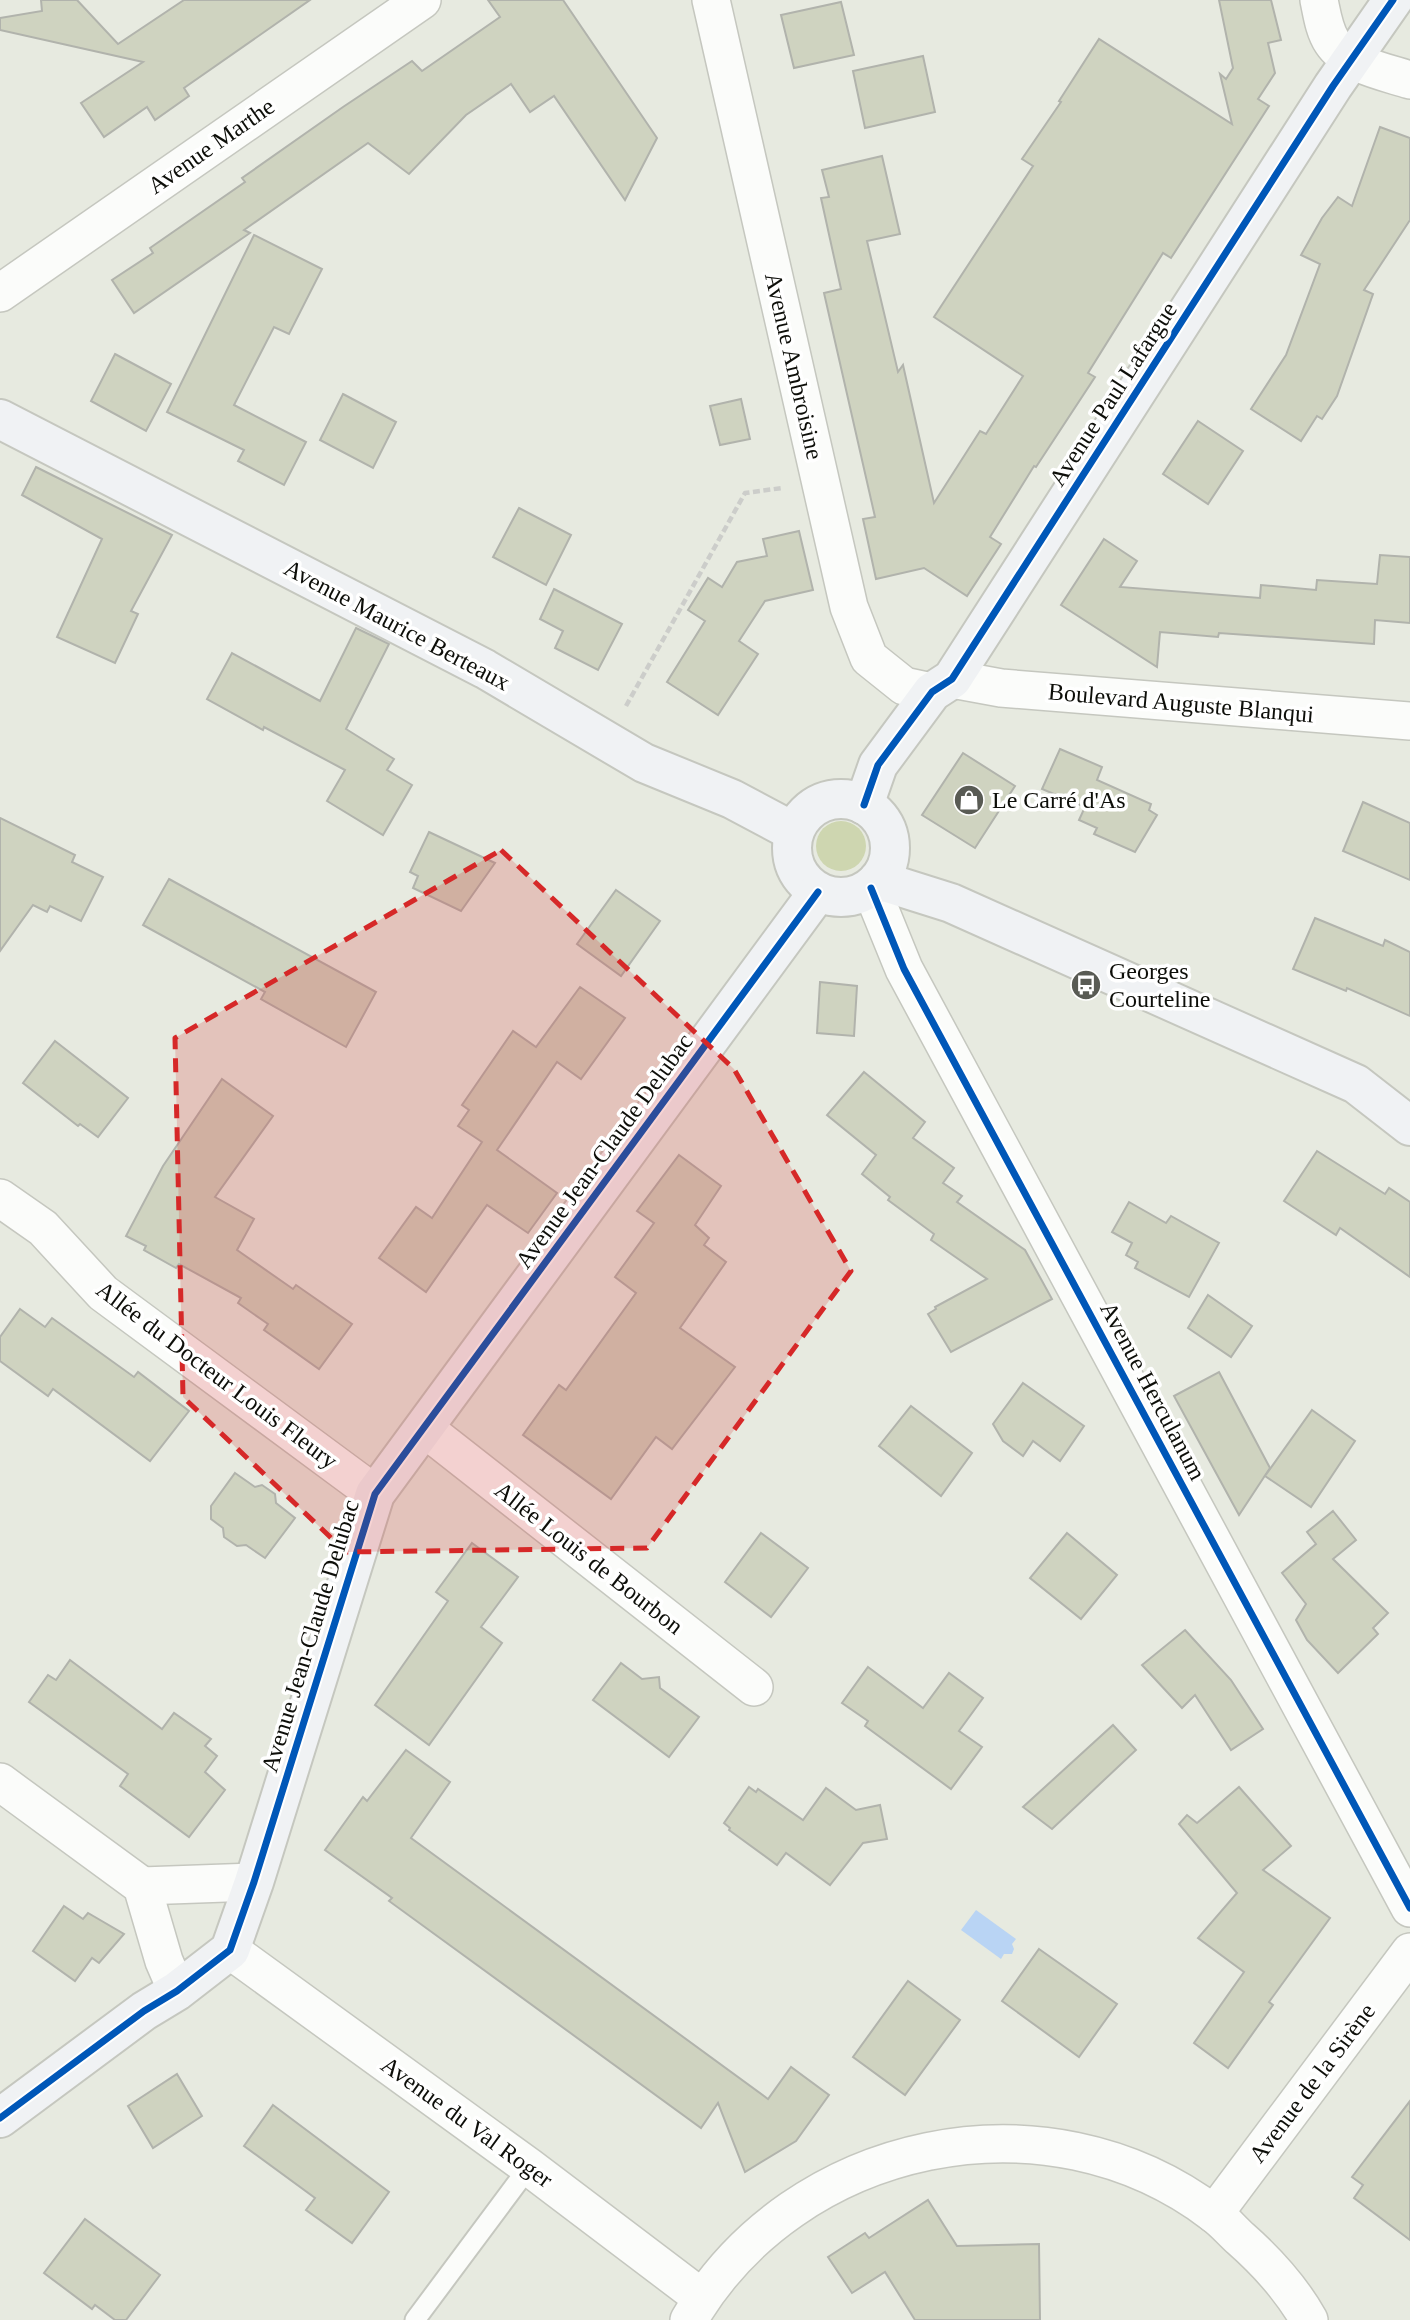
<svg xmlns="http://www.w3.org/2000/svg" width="1410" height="2320" viewBox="0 0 1410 2320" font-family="'Times New Roman',serif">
  <rect width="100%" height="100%" fill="#e7eae0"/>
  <circle fill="#ced6b0" cx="841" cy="846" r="25"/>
  <polygon fill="#b9d4f4" points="976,1910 1016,1939 1012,1944 1014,1949 1012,1954 1004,1954 1001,1959 961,1930"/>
  <g fill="#cfd3c0" stroke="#b1b3ac" stroke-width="2">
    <polygon points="41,0 77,0 118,44 184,0 310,0 184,88 189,96 155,120 147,107 104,137 81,103 143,62 0,30 0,18 42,11"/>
    <polygon points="488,0 563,0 657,138 625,200 554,96 530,112 511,84 466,115 409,174 368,143 244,230 250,233 134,313 112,280 153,253 150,248 245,182 242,178 343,107 412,61 422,71 500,17"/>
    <polygon points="1219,0 1271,0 1281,40 1268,43 1275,73 1258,99 1269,106 1171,258 1163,253 1088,373 1095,377 1036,467 1034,466 990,537 1001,544 967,596 924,568 876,579 863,519 875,517 824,293 841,289 821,198 829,197 822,170 882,156 900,234 867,241 898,372 903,365 934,503 980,431 986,434 1023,376 934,317 1033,166 1022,159 1061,102 1059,101 1099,39 1232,124 1220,74 1226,79 1233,68"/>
    <polygon points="841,2 854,55 794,68 781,15"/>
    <polygon points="923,56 935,112 865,128 853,71"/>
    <polygon points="1380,127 1410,138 1410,220 1364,290 1373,294 1337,396 1322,419 1317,416 1301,441 1251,409 1286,355 1320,264 1301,255 1322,218 1338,197 1352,206"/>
    <polygon points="254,235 322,269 289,334 274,327 234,405 306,442 284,485 238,461 244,450 167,412"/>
    <polygon points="115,354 171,384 146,431 91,401"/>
    <polygon points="343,394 396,422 373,468 320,440"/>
    <polygon points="741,399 750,439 720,445 710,406"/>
    <polygon points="1198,421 1243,451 1208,504 1163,474"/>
    <polygon points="36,467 172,535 131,611 138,614 115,663 57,637 102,539 22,495"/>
    <polygon points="519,508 571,535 546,585 493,557"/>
    <polygon points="799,531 813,590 765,601 739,641 758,654 718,715 667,682 705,621 688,610 708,578 722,587 737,562 767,556 763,539"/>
    <polygon points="1104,539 1137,561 1120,587 1260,598 1261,585 1316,590 1317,580 1377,584 1380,555 1410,557 1410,623 1375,620 1374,644 1219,633 1218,637 1160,632 1157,667 1061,605"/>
    <polygon points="554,589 622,624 598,670 555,648 563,631 540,619"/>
    <polygon points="356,628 389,644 346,729 394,759 387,770 412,785 383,835 327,801 345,770 264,727 263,730 207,699 232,653 320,701"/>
    <polygon points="1060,749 1102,767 1097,780 1151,804 1149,810 1157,815 1135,852 1094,834 1097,828 1079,820 1085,807 1042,789"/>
    <polygon points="963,753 1015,786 975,848 922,815"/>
    <polygon points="1363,802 1410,823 1410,880 1343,851"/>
    <polygon points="0,818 75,855 72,862 103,877 81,921 50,906 47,912 33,905 0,951"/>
    <polygon points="429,832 495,863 461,911 413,888 418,876 410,872"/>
    <polygon points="169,879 376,992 346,1047 261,999 265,992 143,925"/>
    <polygon points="616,890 660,921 621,976 577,944"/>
    <polygon points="1315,918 1383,946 1385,940 1410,952 1410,1016 1347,988 1346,991 1293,969"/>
    <polygon points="820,982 857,986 854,1036 817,1033"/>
    <polygon points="580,987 625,1018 581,1079 557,1062 497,1150 557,1193 528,1233 487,1205 426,1292 379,1258 416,1207 432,1218 482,1142 458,1126 469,1110 462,1105 513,1031 536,1047"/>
    <polygon points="55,1041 128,1098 98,1137 80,1124 78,1126 23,1083"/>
    <polygon points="864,1072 925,1122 913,1138 954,1168 943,1183 962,1196 957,1202 1025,1250 1052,1299 951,1352 928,1314 936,1309 935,1307 987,1279 931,1240 934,1234 888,1200 890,1197 862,1174 876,1155 827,1115"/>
    <polygon points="222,1079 273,1116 215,1197 254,1219 237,1250 293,1289 296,1285 352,1324 319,1369 264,1330 268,1324 238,1303 241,1298 179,1264 176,1268 144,1250 146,1246 126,1236 163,1166"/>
    <polygon points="1317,1151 1385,1194 1389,1188 1410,1202 1410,1277 1340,1228 1336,1235 1284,1201"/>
    <polygon points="679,1155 721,1186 695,1225 709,1238 704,1245 726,1262 680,1328 735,1367 672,1449 656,1437 611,1499 523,1435 559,1385 566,1390 636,1293 615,1277 654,1223 637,1211"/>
    <polygon points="1129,1202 1166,1223 1171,1216 1219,1243 1189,1297 1135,1268 1138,1262 1126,1255 1132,1243 1112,1232"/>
    <polygon points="1208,1295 1252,1326 1231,1357 1188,1328"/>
    <polygon points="20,1309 45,1327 52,1318 134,1377 138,1372 189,1411 150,1461 53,1389 48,1396 0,1361 0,1337"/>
    <polygon points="1219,1372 1270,1468 1239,1515 1174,1396"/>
    <polygon points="1023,1383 1084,1426 1060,1461 1033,1441 1023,1456 1003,1441 993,1424"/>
    <polygon points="911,1406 972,1453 941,1496 879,1446"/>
    <polygon points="1312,1410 1355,1441 1311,1507 1265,1476"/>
    <polygon points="235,1473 255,1487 262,1485 275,1494 276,1503 295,1518 265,1558 246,1545 237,1546 224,1537 223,1528 211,1519 211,1506"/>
    <polygon points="1333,1511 1356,1540 1333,1559 1388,1613 1373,1628 1378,1634 1338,1673 1307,1640 1296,1620 1306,1604 1282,1573 1316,1544 1307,1532"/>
    <polygon points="761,1533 808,1568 771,1617 725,1582"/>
    <polygon points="1067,1533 1117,1575 1081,1619 1030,1578"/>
    <polygon points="472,1543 518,1577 481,1627 502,1643 429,1745 375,1705 448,1601 436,1592"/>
    <polygon points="1185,1630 1231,1680 1263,1729 1231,1750 1195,1695 1182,1708 1142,1665"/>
    <polygon points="70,1660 162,1729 174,1713 211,1739 205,1746 217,1756 205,1772 225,1790 189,1837 120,1786 128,1774 29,1702 48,1675 56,1680"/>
    <polygon points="621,1663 642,1679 659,1677 660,1688 699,1717 669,1757 593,1700"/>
    <polygon points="868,1667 923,1708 949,1673 983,1698 959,1731 982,1747 951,1789 865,1726 868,1721 842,1703"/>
    <polygon points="1113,1725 1136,1750 1052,1829 1023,1807"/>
    <polygon points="406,1750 450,1782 411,1838 768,2099 791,2067 829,2095 796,2141 745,2172 718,2103 701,2128 389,1901 392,1898 325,1850 363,1797 367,1801"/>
    <polygon points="749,1787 756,1792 758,1789 803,1820 826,1788 856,1810 880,1805 887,1839 863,1843 830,1885 786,1853 777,1865 729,1830 730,1828 724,1823"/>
    <polygon points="1239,1787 1291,1846 1263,1870 1330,1918 1269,2002 1273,2005 1228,2068 1194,2043 1244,1972 1198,1938 1237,1893 1179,1824 1187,1815 1197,1823"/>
    <polygon points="64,1906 83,1919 88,1913 124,1934 99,1963 92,1958 75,1981 33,1951"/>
    <polygon points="1039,1949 1117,2004 1079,2057 1002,2001"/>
    <polygon points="908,1981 960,2020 905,2095 853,2057"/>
    <polygon points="177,2074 202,2116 153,2148 128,2106"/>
    <polygon points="1410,2101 1410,2240 1354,2198 1363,2185 1352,2177"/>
    <polygon points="273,2105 389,2192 352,2243 306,2210 315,2198 244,2146"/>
    <polygon points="928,2200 957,2246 1039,2244 1040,2320 915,2320 885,2272 852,2293 828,2257 865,2233 869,2238"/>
    <polygon points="85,2219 160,2275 126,2320 115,2320 95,2305 92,2309 44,2273"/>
  </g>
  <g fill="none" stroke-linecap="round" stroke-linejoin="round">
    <g stroke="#c5c7bf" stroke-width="23">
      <polyline id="lane" points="415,2320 529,2167"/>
    </g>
    <g stroke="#c5c7bf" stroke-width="40">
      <g id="street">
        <polyline points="711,0 849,607 869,658 904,686 932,692"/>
        <path d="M1319,0C1322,14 1324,30 1332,42C1347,65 1385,72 1410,80"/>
        <polyline points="0,293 422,0"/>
        <polyline points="952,679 1001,688 1410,721"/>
        <polyline points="871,888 904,969 1410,1908"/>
        <polyline points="0,1198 43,1228 103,1293 375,1494"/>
        <polyline points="424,1428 754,1687"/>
        <polyline points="0,1782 142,1886 164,1961 177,1991"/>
        <polyline points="142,1886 254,1882"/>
        <polyline points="230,1950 529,2167 702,2298"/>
        <polyline points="1214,2214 1410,1952"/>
        <path d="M689,2320C794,2140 1046,2086 1214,2214C1224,2221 1232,2231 1241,2239C1267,2262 1292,2290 1309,2320"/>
      </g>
    </g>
    <g stroke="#c5c7bf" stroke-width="42">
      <g id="secondary">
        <polyline points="0,419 485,669 644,763 732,799 794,832"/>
        <circle cx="841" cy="848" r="49"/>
        <polyline points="864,805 878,765 932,692 952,679 1333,86 1393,0"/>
        <polyline points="878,880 951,903 1356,1084 1410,1126"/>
        <polyline points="0,2118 144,2011 177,1991 230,1950 254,1882 375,1494 818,892"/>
      </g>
    </g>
    <polyline stroke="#cccdca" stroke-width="4.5" stroke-dasharray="7 3.5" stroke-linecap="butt" points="626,706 745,493 782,488"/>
    <use href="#lane" stroke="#fbfcfa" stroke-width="19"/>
    <use href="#street" stroke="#fbfcfa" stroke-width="37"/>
    <use href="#secondary" stroke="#f0f2f4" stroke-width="38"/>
    <g stroke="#fff" stroke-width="11">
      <g id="cycleway">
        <polyline points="864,805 878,765 932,692 952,679 1333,86 1393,0"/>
        <polyline points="871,888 904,969 1410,1908"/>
        <polyline points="0,2118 144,2011 177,1991 230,1950 254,1882 375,1494 818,892"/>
      </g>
    </g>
    <use href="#cycleway" stroke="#0057b8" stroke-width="7"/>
  </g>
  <path fill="#d62828" fill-opacity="0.2" stroke="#d62828" stroke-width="5" stroke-dasharray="14 9" stroke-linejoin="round" d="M501,850L734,1069L851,1271L647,1548L346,1552L183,1397L175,1038Z"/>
  <defs>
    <g id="shop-disc" transform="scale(1.575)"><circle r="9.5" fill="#595b54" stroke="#fff"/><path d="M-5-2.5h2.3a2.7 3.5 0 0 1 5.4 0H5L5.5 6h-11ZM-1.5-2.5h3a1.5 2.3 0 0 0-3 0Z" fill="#fff"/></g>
    <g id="bus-disc" transform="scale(1.575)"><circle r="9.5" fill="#595b54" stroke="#fff"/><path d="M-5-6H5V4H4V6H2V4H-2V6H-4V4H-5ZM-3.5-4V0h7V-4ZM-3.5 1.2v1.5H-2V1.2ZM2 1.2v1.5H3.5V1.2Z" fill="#fff"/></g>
  </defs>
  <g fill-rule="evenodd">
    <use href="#shop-disc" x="969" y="800"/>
    <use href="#bus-disc" x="1086" y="985"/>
  </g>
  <g text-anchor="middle" stroke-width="7" stroke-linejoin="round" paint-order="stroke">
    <g font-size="24" fill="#0d0e09" stroke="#fff">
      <text transform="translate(211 146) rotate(-35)" y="8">Avenue Marthe</text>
      <text transform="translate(794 366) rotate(77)" y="8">Avenue Ambroisine</text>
      <text transform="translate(1113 394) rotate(-57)" y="8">Avenue Paul Lafargue</text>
      <text transform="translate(397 625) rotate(28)" y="8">Avenue Maurice Berteaux</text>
      <text transform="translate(1181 703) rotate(5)" y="8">Boulevard Auguste Blanqui</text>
      <text transform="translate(604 1151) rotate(-54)" y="8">Avenue Jean-Claude Delubac</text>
      <text transform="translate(217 1375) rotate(37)" y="8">Allée du Docteur Louis Fleury</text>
      <text transform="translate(1153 1391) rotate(62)" y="8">Avenue Herculanum</text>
      <text transform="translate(589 1558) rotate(38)" y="8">Allée Louis de Bourbon</text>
      <text transform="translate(310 1636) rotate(-73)" y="8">Avenue Jean-Claude Delubac</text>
      <text transform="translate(1312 2083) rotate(-53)" y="8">Avenue de la Sirène</text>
      <text transform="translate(467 2122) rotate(36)" y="8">Avenue du Val Roger</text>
    </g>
    <g font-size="24" fill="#0d0e09" stroke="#fff" text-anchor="start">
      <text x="992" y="808">Le Carré d'As</text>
      <text x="1109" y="979">Georges<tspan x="1109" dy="28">Courteline</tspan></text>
    </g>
  </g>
</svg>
